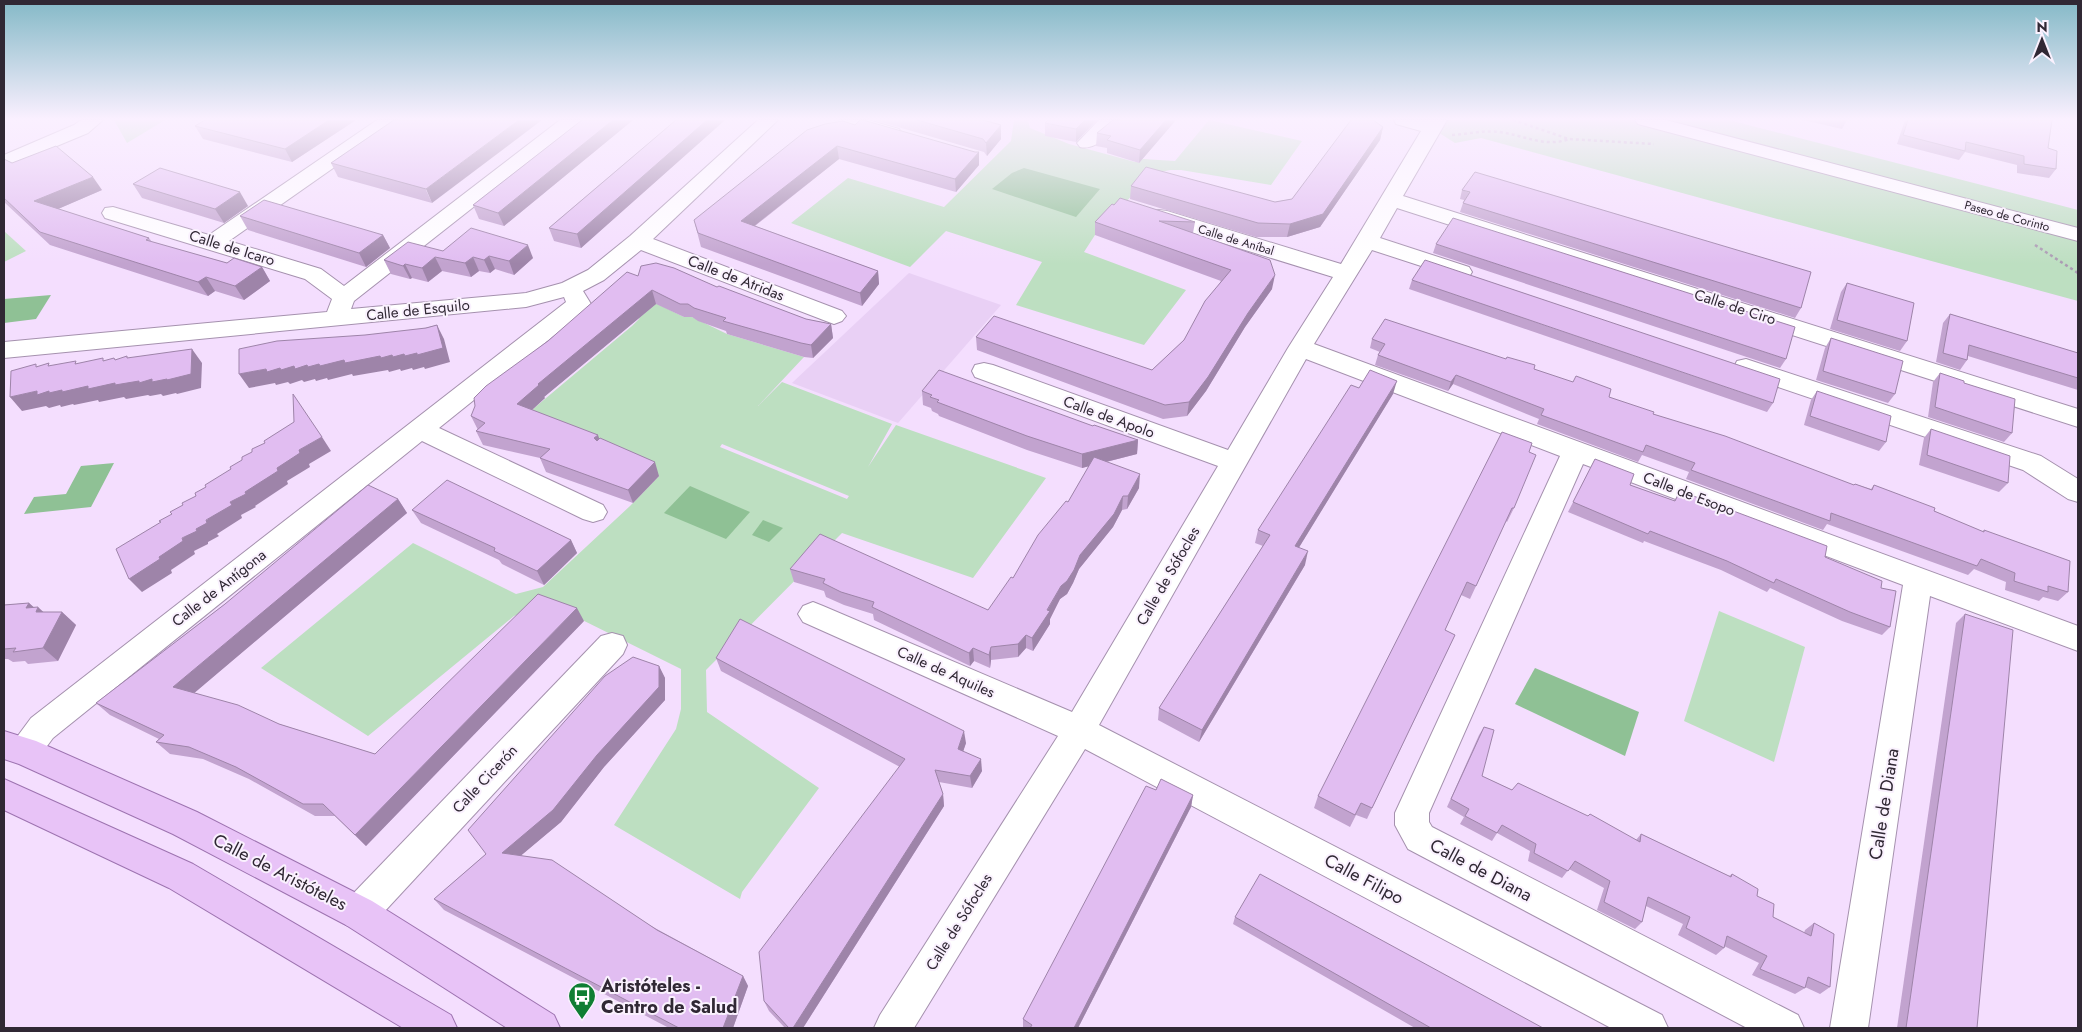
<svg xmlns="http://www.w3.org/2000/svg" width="2082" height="1032" viewBox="0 0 2082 1032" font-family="Jost,sans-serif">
  <rect width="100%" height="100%" fill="#f4defe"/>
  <polygon fill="#e9d0f5" points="909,273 1001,305 898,423 792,383"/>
  <g fill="#bddfc1" fill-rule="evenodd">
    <polygon points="114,120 165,120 127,143"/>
    <polygon points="1014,120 1028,120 1030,128 1069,144 1135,162 1143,159 1175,161 1209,120 1302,141 1271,185 1181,170 1170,170 1152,174 1095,235 1084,252 1186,290 1144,345 1016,305 1042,262 946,231 910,267 791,223 848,178 944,207 1011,141"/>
    <polygon points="1419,120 1729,120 2059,205 2078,210 2078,301 1481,138 1455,143"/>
    <polygon points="4,231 26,251 4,262"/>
    <path d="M643,297L684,317H692L727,334L804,357L758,406L782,382L892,424L868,467L896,425L1046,478L973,578L842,533L706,670L707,712L819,788L742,892L740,899L614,825L676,729L681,709V669L548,603L514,616L368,736L261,668L413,543L516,594L543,587L630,506L659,476L527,414L632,326L639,319ZM722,444L849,496L847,499L720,447Z"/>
    <polygon points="1719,611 1805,647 1774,762 1684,721"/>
  </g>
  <g fill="#8fc195">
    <polygon points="1024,168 1100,189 1076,217 992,189 1012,173"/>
    <polygon points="51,295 36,319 4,323 4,299"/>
    <polygon points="114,463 91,507 24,514 34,497 66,494 81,466"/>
    <polygon points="690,486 750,512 726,539 664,513"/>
    <polygon points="763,520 783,528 769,542 752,535"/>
    <polygon points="1535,668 1639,712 1625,756 1515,704"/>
  </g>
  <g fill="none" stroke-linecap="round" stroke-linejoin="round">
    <g stroke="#a591ae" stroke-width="2">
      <g id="minor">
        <polygon points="81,120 103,120 88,133 4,168 4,155 74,125"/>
        <polygon points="377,120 399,120 396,124 229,241 321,269 344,286 560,120 581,120 579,124 354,301 351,309 526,293 562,283 588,270 630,236 758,120 778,120 653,239 842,311 846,316 842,321 834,324 826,321 641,250 604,280 583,291 591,304 587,309 439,428 603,505 607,512 603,519 593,522 583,519 422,441 53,738 36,761 25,765 14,761 9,751 14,741 31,718 566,302 564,297 526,307 4,358 4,342 327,312 332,299 305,279 105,218 102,213 105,208 113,207 209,235"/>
        <polygon points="838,120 868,120 899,129 902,133 899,137 892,139 841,124"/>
        <path d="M1099,120H1120C1111,133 1096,151 1080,147L1077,143Z"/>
        <polygon points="1394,120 1447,120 1403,196 2078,409 2078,427 1397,208 1380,238 1469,267 1472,272 1469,277 1461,279 1372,250 1314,344 2078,626 2078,651 1930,596 1868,1028 1830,1028 1903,585 1583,464 1429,813 1429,822 1432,827 1798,1015 1804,1028 1747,1028 1408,849 1395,825 1395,813 1560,456 1306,359 1099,725 1662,1015 1668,1028 1611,1028 1085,749 914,1028 874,1028 880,1015 1058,736 803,622 798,614 803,606 813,602 823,606 1072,712 1218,466 975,377 972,371 975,365 984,363 993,365 1228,450 1288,348 1333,277 1151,221 1148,216 1151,211 1159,210 1167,211 1341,264 1421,131 1396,124"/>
        <polygon points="1635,120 1666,120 2078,228 2078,241 1638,124"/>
        <polygon points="1746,359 2041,456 2078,479 2078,502 2068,499 2023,470 1737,373 1734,367 1737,361"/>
        <polygon points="612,633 623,636 627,645 623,654 372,925 359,930 346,925 341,913 346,901 601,636"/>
      </g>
    </g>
    <g stroke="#9d73b0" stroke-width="2">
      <g id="major">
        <polygon points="4,731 36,741 197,812 372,901 554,1015 560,1028 507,1028 346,925 173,834 19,764 4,759"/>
        <polygon points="4,779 193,864 451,1015 457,1028 403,1028 169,888 4,810"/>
      </g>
    </g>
    <g stroke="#ab9bb3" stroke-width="2.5" stroke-dasharray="3 3" stroke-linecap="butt">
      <polyline points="1513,120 1569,139 1654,144"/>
      <path d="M1452,135C1468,134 1484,130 1499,132C1524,135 1545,148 1569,139"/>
      <polyline points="2035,245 2078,273"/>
    </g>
    <use href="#minor" fill="#fff" fill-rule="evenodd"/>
    <use href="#major" fill="#e8c3f7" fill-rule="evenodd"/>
  </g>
  <g fill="#c2a3cf">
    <polygon points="356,120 292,162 203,139 195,126"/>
    <polygon points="394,120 432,203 338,177 331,163"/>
    <polygon points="582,120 633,120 504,226 479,219 473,205"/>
    <polygon points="676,120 725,120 581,248 554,241 549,228"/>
    <polygon points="874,120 983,120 1001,139 987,156 984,152"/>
    <polygon points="1097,120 1076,142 1045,136 1045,123"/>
    <polygon points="1113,120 1176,120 1139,163 1107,153 1107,148 1096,146 1097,133"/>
    <polygon points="1803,120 1847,120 1842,129"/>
    <polygon points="1905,120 2052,120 2048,148 2056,169 2049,178 2017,173 2017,165 1965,152 1959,160 1897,144"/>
    <polygon points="855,125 975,152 979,152 979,165 956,192 839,159 755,226 878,271 879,284 862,306 701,247 694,220"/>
    <polygon points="1383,127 1380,140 1320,227 1287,237 1256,237 1130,199 1131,186 1275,202 1292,199"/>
    <polygon points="4,159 12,163 102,190 58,209 149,238 152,242 227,263 262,267 270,281 244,300 215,291 208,296 50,245 4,202"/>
    <polygon points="133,184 248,206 224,223 142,198"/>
    <polygon points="1462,190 1801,308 1795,318 1460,212 1464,200 1460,199"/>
    <polygon points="1112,204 1195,222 1193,233 1272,289 1245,327 1206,391 1187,416 1163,419 977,350 976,337 1152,370 1184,340 1221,281 1095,235 1095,222"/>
    <polygon points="240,216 383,235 390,248 366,267 248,230"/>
    <polygon points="1436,244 1786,359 1780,368 1433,253"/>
    <polygon points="443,251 533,258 514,275 495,269 490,273 479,271 471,277 442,271 428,282 412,278 410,279 391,274 384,260"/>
    <polygon points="638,276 717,287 806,319 831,324 833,338 813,358 804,357 727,334 726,331 698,321 692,317 684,317 656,304 544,397 545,398 532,410 599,439 659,476 633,503 546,472 540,458 483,445 476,431 478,430 471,416"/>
    <polygon points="1412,280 1773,403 1767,412 1409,289"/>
    <polygon points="1847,283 1907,341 1900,351 1830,329 1841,292"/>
    <polygon points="1950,314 2078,353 2078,390 1968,356 1967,360 1960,370 1936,362 1943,323"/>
    <polygon points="1831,338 1895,394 1888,403 1816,380 1825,348"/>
    <polygon points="1372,339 1534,369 1609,397 1653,414 1854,485 1855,484 1871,489 1874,485 1983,532 1984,530 2068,592 2058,601 2043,597 2039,601 2005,590 2006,582 1974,569 1968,575 1827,524 1823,530 1686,479 1689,472 1642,455 1638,462 1537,424 1539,419 1453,384 1448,391 1375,365 1378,355 1380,352 1370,348"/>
    <polygon points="1940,373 1964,383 2012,433 2004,442 1928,417 1933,382"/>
    <polygon points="1359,388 1393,394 1299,547 1305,565 1199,742 1158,720 1159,708 1263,546 1255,543 1258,530"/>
    <polygon points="922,391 1093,426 1138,440 1137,454 1106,462 1139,488 1127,509 1122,510 1113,527 1079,569 1073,583 1067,594 1060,599 1050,619 1050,624 1033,651 1026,648 1018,657 991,660 990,668 974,661 970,666 874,620 873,614 844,605 826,597 824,591 794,582 790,569 988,610 1013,578 1068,502 1089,466 1082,468 1027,450 939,416 938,414 932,411 931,408 923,405"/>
    <polygon points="1817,391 1886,442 1879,451 1804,425 1811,400"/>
    <polygon points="1931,429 2008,483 1999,492 1919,465 1924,438"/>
    <polygon points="1529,452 1514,508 1507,522 1506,521 1470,599 1461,595 1445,630 1455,635 1367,819 1356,815 1350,827 1314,808 1318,796"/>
    <polygon points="1595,459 1630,485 1674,501 1680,491 1825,557 1881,588 1890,627 1882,635 1842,621 1770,588 1767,592 1721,570 1644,541 1643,543 1568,512"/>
    <polygon points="398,499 407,513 194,693 279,724 375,754 584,621 366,846 335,816 315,816 249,779 203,759 170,754 156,742 159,739 110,715 96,703 225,604"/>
    <polygon points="412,510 571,540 577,553 544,585 502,564 499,560 421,523"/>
    <polygon points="29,603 34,608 43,612 62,612 76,625 58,661 28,664 25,661 13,662 8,659 4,659 4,605"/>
    <polygon points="1965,614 1977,1028 1897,1028 1956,623"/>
    <polygon points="716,658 966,743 963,751 982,771 972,788 939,782 943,794 944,806 803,1028 785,1028 769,1011 764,1001 900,767 721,671"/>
    <polygon points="659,666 665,678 665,700 604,767 561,822 521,855 743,976 748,986 733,1028 669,1028 444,910 434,899 486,854"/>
    <polygon points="1484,727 1482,776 1512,790 1636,840 1641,834 1729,876 1732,874 1757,896 1773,917 1804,933 1805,930 1814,923 1830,987 1820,994 1805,987 1805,988 1795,994 1752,975 1759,963 1724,946 1724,948 1716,955 1678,935 1683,924 1646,906 1642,922 1635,929 1597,910 1604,888 1569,869 1562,878 1528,861 1530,851 1497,833 1492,841 1460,824 1464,817 1447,807 1479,735"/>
    <polygon points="1156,790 1193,795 1191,807 1078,1028 1023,1028 1023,1019"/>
    <polygon points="1235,917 1543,1028 1415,1028 1233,924"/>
  </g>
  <g fill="#9e84a9">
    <polygon points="329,120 356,120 292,162 285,149"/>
    <polygon points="519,120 542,120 432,203 426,189"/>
    <polygon points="613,120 633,120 504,226 498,213"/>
    <polygon points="707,120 725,120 581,248 577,234"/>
    <polygon points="1085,120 1097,120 1076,142 1076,129"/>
    <polygon points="1166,120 1176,120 1139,163 1140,150"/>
    <polygon points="1001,125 1001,139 987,156 986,143"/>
    <polygon points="1383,127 1380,140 1320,227 1287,237 1290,224"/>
    <polygon points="837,146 839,159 744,234 741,221"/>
    <polygon points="979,152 979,165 956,192 955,179"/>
    <polygon points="93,177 102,190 44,215 34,201"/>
    <polygon points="240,192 248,206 224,223 215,209"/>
    <polygon points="383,235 390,248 366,267 359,253"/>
    <polygon points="528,245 533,258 514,275 509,261"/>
    <polygon points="489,256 495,269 490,273 484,260"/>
    <polygon points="435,257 442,271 428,282 422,268"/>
    <polygon points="473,257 479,271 471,277 465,263"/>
    <polygon points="405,264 412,278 410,279 403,266"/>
    <polygon points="262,267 270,281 244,300 235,286"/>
    <polygon points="878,271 879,284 862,306 860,293"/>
    <polygon points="1275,275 1272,289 1245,327 1206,391 1187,416 1189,402 1248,313"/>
    <polygon points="206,277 215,291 208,296 198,282"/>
    <polygon points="652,290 656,304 544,397 545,398 523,418 517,404 538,384"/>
    <polygon points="831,324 833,338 813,358 811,345"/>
    <polygon points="437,325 444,339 450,362 425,369 424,367 413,370 412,368 401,371 400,369 389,372 388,370 353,376 352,374 328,380 327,378 316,381 315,379 304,382 302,380 290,384 288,382 276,385 275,383 249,388 239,374 266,369"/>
    <polygon points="192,349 202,363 201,388 177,394 176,393 163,396 161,394 150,396 148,395 126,399 124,397 99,402 98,400 74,405 73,404 61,407 60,405 49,408 46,406 22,411 10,397 37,391 49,391"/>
    <polygon points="1456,375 1453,384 1448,391 1451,382"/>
    <polygon points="1397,381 1393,394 1292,559 1295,546"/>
    <polygon points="598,435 603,449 594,438"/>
    <polygon points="322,437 331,451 309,464 310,467 287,481 288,484 255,506 256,507 241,515 242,518 217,534 219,536 208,542 208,544 194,551 195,554 171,570 172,573 142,592 129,579 299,450"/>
    <polygon points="1138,440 1137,454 1082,468 1082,454"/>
    <polygon points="655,462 659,476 633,503 628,490"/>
    <polygon points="1140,474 1139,488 1127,509 1128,496"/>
    <polygon points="1123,496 1122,510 1113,527 1079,569 1073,583 1067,594 1060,599 1050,619 1050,624 1033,651 1032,638 1061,586 1080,555"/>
    <polygon points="398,499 407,513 186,700 173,687"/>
    <polygon points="571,540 577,553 544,585 537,571"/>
    <polygon points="1308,551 1305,565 1199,742 1202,730"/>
    <polygon points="29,603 37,610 38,607 52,620 26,608"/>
    <polygon points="577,608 584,621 366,846 355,835"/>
    <polygon points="62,612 76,625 58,661 43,648"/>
    <polygon points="1026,635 1026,648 1018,657 1018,644"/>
    <polygon points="991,647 991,660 990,668 989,655"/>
    <polygon points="973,648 974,661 970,666 969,653"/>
    <polygon points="659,666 665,678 665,700 604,767 561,822 511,864 502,853"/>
    <polygon points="964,731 966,743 960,761 958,749"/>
    <polygon points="981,759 982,771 972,788 970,776"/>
    <polygon points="943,794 944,806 803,1028 793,1028"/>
    <polygon points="1193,795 1191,807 1078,1028 1074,1028"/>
    <polygon points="743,976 748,986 733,1028 723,1028"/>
  </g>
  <g fill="#e1bdf1" stroke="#9e84a9">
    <polygon points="205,120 329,120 285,149 195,126"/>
    <polygon points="394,120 519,120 426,189 331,163"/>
    <polygon points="582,120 613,120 498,213 473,205"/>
    <polygon points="676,120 707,120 577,234 549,228"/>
    <polygon points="860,120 863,120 975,152 979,152 955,179 837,146 741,221 878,271 860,293 698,233 694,220 807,130 825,124 843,121 855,125"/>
    <polygon points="917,120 983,120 1001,125 986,143 983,139"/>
    <polygon points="1048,120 1085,120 1076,129 1045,123"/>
    <polygon points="1113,120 1166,120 1140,150 1107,140 1111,136 1097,133"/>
    <polygon points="1351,120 1373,120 1383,127 1323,214 1290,224 1258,223 1131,186 1146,167 1275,202 1292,199"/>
    <polygon points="1908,120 2052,120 2048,148 2057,151 2056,169 2024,164 2024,156 1966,142 1965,151 1903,135"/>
    <polygon points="56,146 93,177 34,201 149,238 146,240 227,263 234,258 262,267 235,286 206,277 198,282 40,232 4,198 4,159 12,163"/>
    <polygon points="160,168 240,192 215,209 133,184"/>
    <polygon points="1475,172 1811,272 1801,308 1463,203 1470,192 1462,190"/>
    <polygon points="1120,198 1195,222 1159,221 1270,260 1275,275 1248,313 1208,377 1189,402 1165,405 976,337 994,316 1152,370 1184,340 1205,301 1231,270 1095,222 1112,204 1114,205"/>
    <polygon points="264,200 383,235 359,253 240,216"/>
    <polygon points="1453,218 1795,327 1786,359 1436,244"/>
    <polygon points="471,228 528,245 509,261 489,256 484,260 473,257 465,263 435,257 422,268 405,264 403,266 384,260 408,242 443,251"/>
    <polygon points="1425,260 1780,379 1773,403 1412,280"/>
    <polygon points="656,263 674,268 717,287 719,286 806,319 831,324 811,345 801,343 723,321 726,318 694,308 688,304 680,304 652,290 538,384 539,385 517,404 598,435 594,438 597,441 600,438 655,462 628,490 540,458 550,449 476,431 485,423 471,416 475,406 474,398 486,386 548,341 627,272 638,276 641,266"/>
    <polygon points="1847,283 1914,303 1907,341 1837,320"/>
    <polygon points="1950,314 2078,353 2078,378 1969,345 1967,360 1943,353"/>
    <polygon points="1385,319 1506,359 1507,357 1535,365 1534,369 1573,382 1576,376 1611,389 1609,397 1654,412 1653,414 1725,436 1854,485 1855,484 1872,490 1874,485 1935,508 1934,511 1984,532 1984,530 2070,561 2068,592 2048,586 2048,592 2014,581 2015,573 1981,559 1977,566 1831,513 1830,521 1691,470 1695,463 1646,445 1643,452 1541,415 1544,409 1456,375 1451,382 1378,355 1385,344 1372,339"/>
    <polygon points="437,325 443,348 417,355 417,353 405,356 404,354 393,357 392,355 381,358 380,356 345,363 344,360 320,366 319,364 308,367 307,365 295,369 294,366 281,370 280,368 267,372 266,369 239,374 239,349 277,341 365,335 426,328"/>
    <polygon points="1831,338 1903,361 1895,394 1823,371"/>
    <polygon points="192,349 191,374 167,380 167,379 152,382 152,379 139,383 139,381 115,385 115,383 88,389 88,386 62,392 62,390 49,393 49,391 37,395 37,391 10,397 11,371 36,364 36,367 49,363 48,366 76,361 75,364 103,358 103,361 114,358 115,360 127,356 127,358"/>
    <polygon points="939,370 1093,426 1094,425 1138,440 1082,454 1027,436 937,402 939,400 930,397 932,395 922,391"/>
    <polygon points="1370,370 1397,381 1295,546 1308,551 1202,730 1159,708 1270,535 1258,530 1351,385 1359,388"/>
    <polygon points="1940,373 1964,381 1964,383 2015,399 2012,433 1935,407"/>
    <polygon points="1817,391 1891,416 1886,442 1810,416"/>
    <polygon points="293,394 322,437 299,450 300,453 277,468 278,471 245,492 246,494 230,502 232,505 206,520 207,523 196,529 197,531 182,538 183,541 159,557 160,559 129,579 116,549 161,522 159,521 172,514 170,512 183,505 182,503 196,496 195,493 206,487 205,485 231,469 230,467 242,460 242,457 252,452 252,449 265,443 264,441 294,422"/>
    <polygon points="1931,429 2010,456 2008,483 1927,455"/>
    <polygon points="1502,432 1532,443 1529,452 1536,455 1514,508 1512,508 1476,586 1467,582 1445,630 1455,635 1372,808 1361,803 1355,815 1318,796"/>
    <polygon points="1094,457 1140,474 1128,496 1123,496 1114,514 1080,555 1074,570 1067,581 1061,586 1047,610 1050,611 1032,638 1026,635 1018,644 991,647 989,655 973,648 969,653 872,607 874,602 841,592 823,583 825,579 790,569 820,534 988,610 1011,577 1013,578 1038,535 1066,501 1068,502"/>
    <polygon points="1595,459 1634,474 1630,485 1675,501 1680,491 1827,546 1825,557 1882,581 1881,588 1896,591 1890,627 1850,612 1776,579 1774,583 1727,561 1650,531 1648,534 1573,502"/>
    <polygon points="447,480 571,540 537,571 494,551 495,548 412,510"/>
    <polygon points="368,485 398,499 173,687 238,705 279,724 375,754 538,594 577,608 355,835 323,804 303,804 236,767 189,747 156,742 164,735 96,703 225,604"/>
    <polygon points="29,603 26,608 38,607 36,612 62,612 43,648 13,652 16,648 4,649 4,605"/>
    <polygon points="1965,614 2013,630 1977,1028 1906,1028"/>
    <polygon points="740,619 964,731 958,749 981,759 970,776 935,770 943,794 793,1028 789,1028 764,1001 759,952 905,759 716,658"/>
    <polygon points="633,657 659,666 659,687 597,755 553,810 502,853 552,860 657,930 743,976 723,1028 679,1028 434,899 486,854 468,830 605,676"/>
    <polygon points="1484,727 1494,730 1482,776 1512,790 1518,783 1588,816 1590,814 1640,842 1641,834 1731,877 1732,874 1758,889 1757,896 1774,904 1773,917 1811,936 1814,923 1834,934 1830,987 1808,977 1805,988 1760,969 1767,956 1727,936 1724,948 1686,928 1690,917 1648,897 1642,922 1604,902 1610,881 1575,861 1568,871 1534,853 1536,844 1502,825 1497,833 1465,816 1469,809 1451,799"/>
    <polygon points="1161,779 1193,795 1074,1028 1030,1028 1032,1025 1023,1019 1146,786 1156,790"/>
    <polygon points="1260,874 1543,1028 1431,1028 1235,917"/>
  </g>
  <linearGradient id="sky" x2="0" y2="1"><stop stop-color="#84b9c7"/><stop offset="0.45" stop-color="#faf0ff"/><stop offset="1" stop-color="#faf0ff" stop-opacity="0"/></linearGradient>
  <rect width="2082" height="264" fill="url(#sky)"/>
  <defs>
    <g id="bus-pin" transform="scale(1.4375)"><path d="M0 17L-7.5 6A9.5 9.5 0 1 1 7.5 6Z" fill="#0f7e33" stroke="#faf1fe"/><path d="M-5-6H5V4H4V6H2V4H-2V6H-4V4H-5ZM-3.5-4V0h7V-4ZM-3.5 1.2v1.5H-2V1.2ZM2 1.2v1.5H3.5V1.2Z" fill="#fff"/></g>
  </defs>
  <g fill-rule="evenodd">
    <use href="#bus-pin" x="582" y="996"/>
  </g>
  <g text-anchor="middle" stroke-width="4" stroke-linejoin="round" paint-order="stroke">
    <g font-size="12" fill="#302834" stroke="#faf1fe">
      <text transform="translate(2007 216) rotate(15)" y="4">Paseo de Corinto</text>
      <text transform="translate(1236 240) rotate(17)" y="4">Calle de Aníbal</text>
    </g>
    <g font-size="15" fill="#302834" stroke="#faf1fe">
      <text transform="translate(232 248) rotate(17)" y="5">Calle de Icaro</text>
      <text transform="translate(736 278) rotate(21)" y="5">Calle de Atridas</text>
      <text transform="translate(1735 307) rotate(18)" y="5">Calle de Ciro</text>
      <text transform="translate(418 310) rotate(-6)" y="5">Calle de Esquilo</text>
      <text transform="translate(1109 417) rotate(20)" y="5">Calle de Apolo</text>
      <text transform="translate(1689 494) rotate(21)" y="5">Calle de Esopo</text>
      <text transform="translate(1168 576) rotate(-60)" y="5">Calle de Sófocles</text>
      <text transform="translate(219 588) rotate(-38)" y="5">Calle de Antígona</text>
      <text transform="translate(946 672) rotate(24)" y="5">Calle de Aquiles</text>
      <text transform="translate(485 779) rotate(-47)" y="5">Calle Cicerón</text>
      <text transform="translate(959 922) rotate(-58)" y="5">Calle de Sófocles</text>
    </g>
    <g font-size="18" fill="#302834" stroke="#faf1fe">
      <text transform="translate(1884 804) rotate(-81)" y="6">Calle de Diana</text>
      <text transform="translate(1481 870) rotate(28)" y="6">Calle de Diana</text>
      <text transform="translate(280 872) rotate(27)" y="6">Calle de Aristóteles</text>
      <text transform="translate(1364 879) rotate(28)" y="6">Calle Filipo</text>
    </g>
    <g font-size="18" font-weight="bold" fill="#302834" stroke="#faf1fe" text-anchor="start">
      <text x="601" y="992">Aristóteles -<tspan x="601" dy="21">Centro de Salud</tspan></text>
    </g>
  </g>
  <rect width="2082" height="1032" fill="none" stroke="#302834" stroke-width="10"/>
  <g transform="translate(2042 40)" stroke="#faf1fe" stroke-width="4" paint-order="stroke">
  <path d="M0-4L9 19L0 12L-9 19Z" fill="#302834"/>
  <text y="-8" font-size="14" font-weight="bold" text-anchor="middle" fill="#302834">N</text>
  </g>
</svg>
